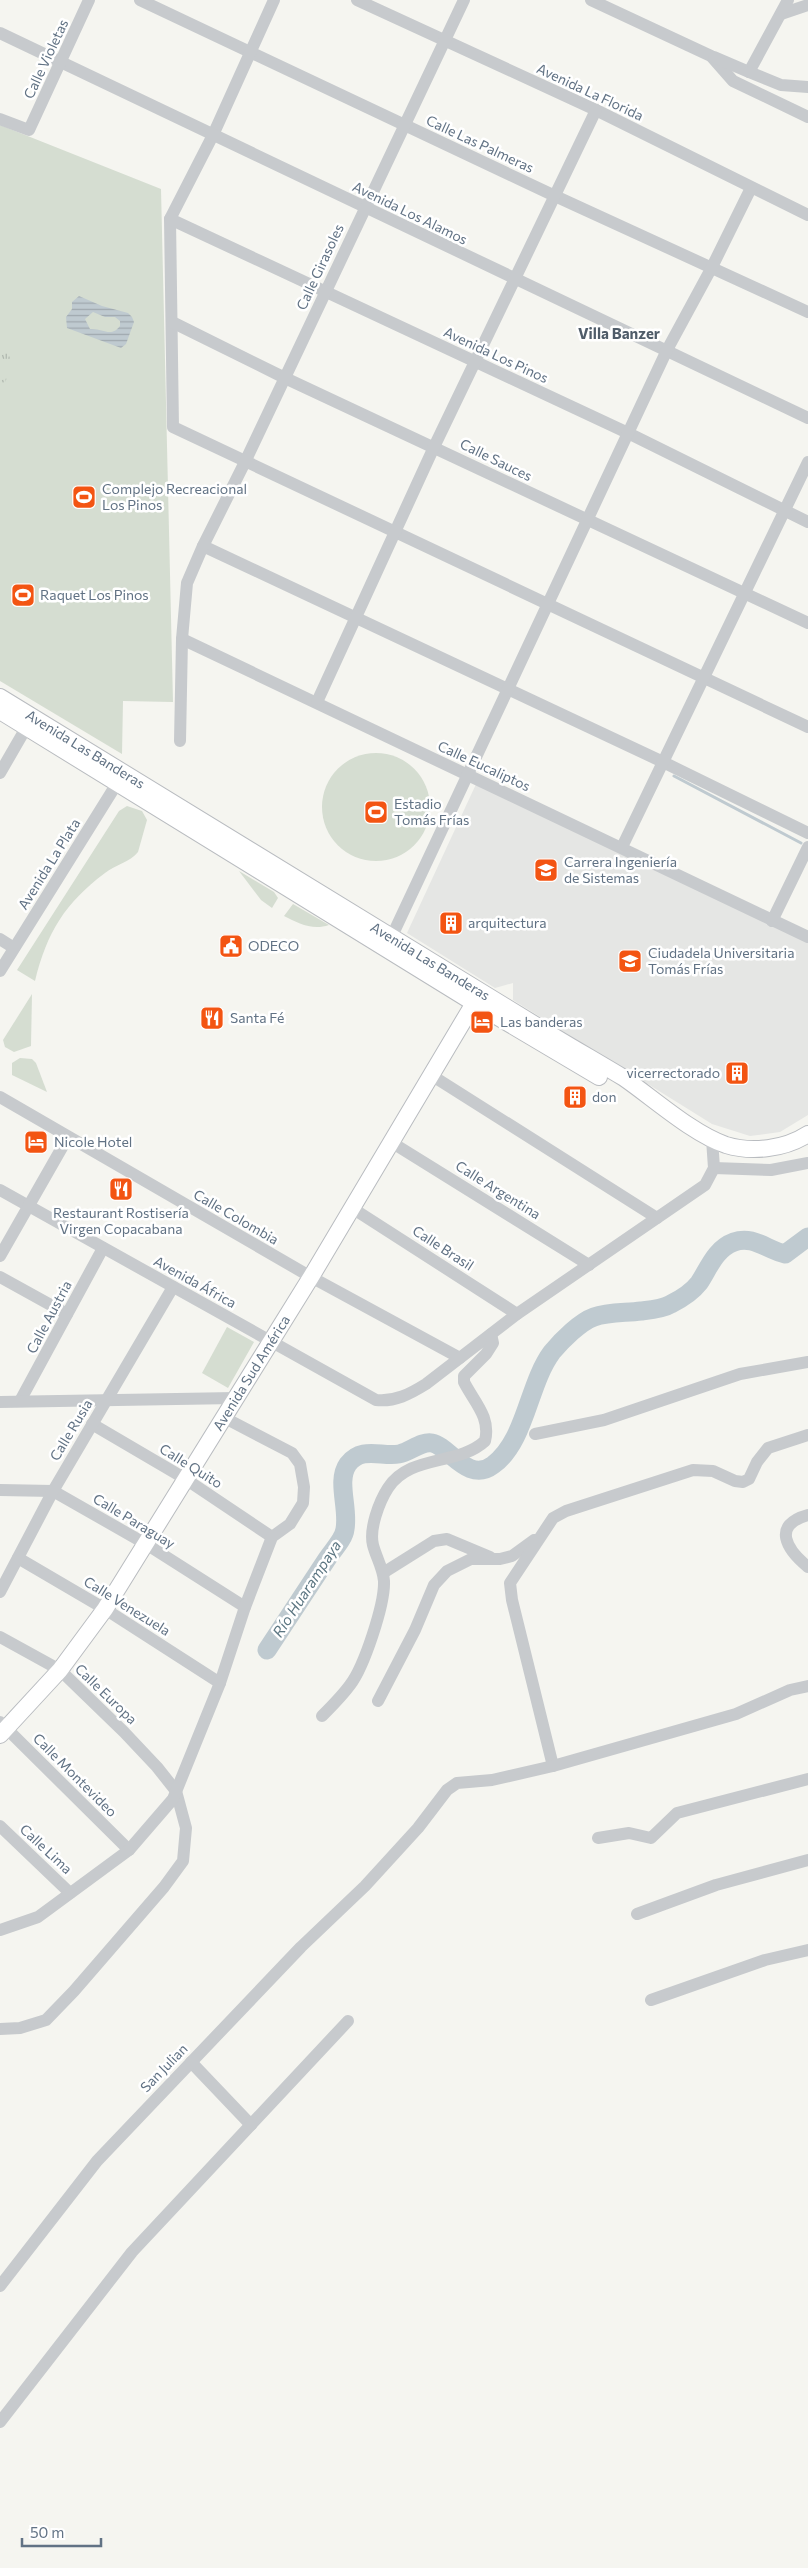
<svg xmlns="http://www.w3.org/2000/svg" width="808" height="2568" viewBox="0 0 808 2568" font-family="Commissioner,sans-serif">
  <defs>
    <pattern id="park-tufts" width="24" height="20" patternUnits="userSpaceOnUse" patternTransform="scale(1.25)"><rect width="24" height="20" fill="#d5ddd1"/><path d="M3 7l-1-3M5 7V3M7 7l1-3M15 17l-1-3M17 17v-4M19 17l1-3" fill="none" stroke="#b0b8af"/></pattern>
    <pattern id="water-rules" width="6" height="5" patternUnits="userSpaceOnUse" patternTransform="scale(1.25)"><rect width="6" height="5" fill="#bfcad0"/><path d="M0 2.5h6" fill="none" stroke="#9fa8ae"/></pattern>
  </defs>
  <rect width="100%" height="100%" fill="#f5f5f0"/>
  <polygon fill="#e5e6e4" points="477,782 808,940 808,1115 780,1132 750,1136 712,1124 513,1000 513,983 495,988 407,933"/>
  <g fill="#d5ddd1">
    <polygon points="0,125 161,189 173,702 123,701 122,754 0,681"/>
    <circle cx="376" cy="807" r="54"/>
    <path d="M127,806L142,811L147,820L138,852C130,862 115,865 105,873C65,903 47,932 35,981L17,970L119,811Z"/>
    <polygon points="239,871 274,892 278,898 272,908 261,900"/>
    <path d="M293,904L329,925C312,931 298,923 284,916Z"/>
    <polygon points="32,994 31,1046 14,1052 5,1047 3,1040"/>
    <polygon points="20,1058 32,1059 36,1063 47,1092 12,1075 12,1063"/>
    <polygon points="227,1327 254,1342 228,1388 202,1373"/>
  </g>
  <polygon fill="url(#park-tufts)" points="0,347 6,349 13,365 5,382 0,383"/>
  <path fill="url(#water-rules)" fill-rule="evenodd" d="M79,296L102,306L128,313L132,317L134,322L126,344L121,348L67,328L66,317L72,309V302ZM93,312L105,317H115L120,321V326C111,338 103,328 90,329L85,319Z"/>
  <g fill="none" stroke-linecap="round" stroke-linejoin="round">
    <polyline stroke="#bfcad0" stroke-width="3" points="674,776 801,843"/>
    <path stroke="#bfcad0" stroke-width="19" d="M267,1650C287,1620 307,1589 327,1559C333,1550 344,1539 345,1529C349,1508 336,1481 348,1464C362,1446 381,1457 399,1454C410,1452 421,1441 432,1443C449,1446 468,1484 493,1465C526,1441 528,1384 552,1352C562,1340 580,1322 594,1317C608,1312 626,1313 641,1311C650,1310 663,1309 671,1304C681,1299 692,1292 699,1283C709,1268 715,1249 734,1242C753,1235 767,1250 785,1254L808,1237"/>
    <g stroke="#b9bcc0" stroke-width="18">
      <g id="major">
        <path id="s1" d="M0,697C185,810 369,925 555,1037C578,1051 601,1064 624,1078C653,1098 693,1134 726,1145C752,1153 785,1149 808,1134"/>
        <polyline points="0,711 474,1003 599,1077"/>
        <path id="s2" d="M0,1735L60,1670L105,1609L311,1277L480,993"/>
      </g>
    </g>
    <g stroke="#c7cacd" stroke-width="12">
      <polyline points="140,0 555,196 808,312"/>
      <polyline points="274,0 213,135 170,219 173,427 808,727"/>
      <polyline points="357,0 596,110 808,215"/>
      <polyline points="591,0 711,56 733,81 808,117"/>
      <polyline points="781,14 808,5"/>
      <polyline points="0,33 808,418"/>
      <polyline points="714,57 749,72 788,0"/>
      <polyline points="749,72 781,85 808,87"/>
      <polyline points="0,119 29,130 89,0"/>
      <polyline points="170,219 628,433 808,522"/>
      <polyline points="172,322 285,378 808,623"/>
      <polyline points="203,546 663,762 808,833"/>
      <polyline points="182,639 808,937"/>
      <polyline points="317,702 434,447 596,110"/>
      <polyline points="180,741 182,639 187,583 203,546 245,462 464,0"/>
      <polyline points="0,773 26,728"/>
      <polyline points="622,847 808,462"/>
      <polyline points="772,921 808,847"/>
      <polyline points="392,936 667,350 712,267 751,188"/>
      <polyline points="0,939 14,948"/>
      <polyline points="0,971 121,777"/>
      <polyline points="431,1075 657,1218"/>
      <polyline points="0,1097 311,1277 460,1358"/>
      <polyline points="391,1142 589,1265"/>
      <polyline points="714,1168 771,1170 808,1163"/>
      <path d="M0,1190L376,1400C395,1402 410,1394 426,1384L517,1314L705,1185L714,1168L712,1139"/>
      <polyline points="352,1208 517,1314"/>
      <polyline points="0,1256 68,1137"/>
      <polyline points="0,1277 67,1314"/>
      <polyline points="20,1401 103,1248"/>
      <polyline points="0,1402 235,1398"/>
      <polyline points="92,1424 184,1478 272,1537"/>
      <polyline points="535,1434 604,1420 740,1374 808,1362"/>
      <polyline points="0,1490 53,1491 146,1544 245,1607"/>
      <path d="M808,1515C771,1525 787,1550 808,1567"/>
      <polyline points="18,1558 105,1609 220,1683"/>
      <polyline points="383,1573 434,1541 447,1539 490,1557"/>
      <polyline points="0,1592 53,1491 173,1287"/>
      <polyline points="0,1637 60,1670 124,1732 157,1767 176,1791 186,1828 183,1861 164,1887 74,1991 46,2020 20,2028 0,2029"/>
      <polyline points="378,1701 415,1630 434,1585 447,1571 471,1559 500,1559 512,1556 534,1540"/>
      <path d="M322,1716C332,1706 342,1696 350,1685C364,1667 385,1604 384,1581C383,1568 376,1557 373,1545C369,1529 379,1502 388,1488C410,1454 458,1466 485,1441C491,1417 474,1402 464,1382V1376L486,1354L493,1343L491,1334"/>
      <polyline points="0,1722 129,1850"/>
      <polyline points="553,1766 512,1600 510,1583 553,1518 566,1511 693,1470 713,1471 735,1481 743,1482 749,1479 757,1462 768,1448 808,1435"/>
      <polyline points="0,1826 70,1893"/>
      <polyline points="598,1838 629,1833 651,1838 677,1813 808,1779"/>
      <polyline points="637,1914 716,1885 808,1860"/>
      <polyline points="0,1930 38,1917 129,1850 173,1799 220,1683 245,1607 272,1537 290,1524 303,1503 304,1487 300,1464 292,1453 223,1417"/>
      <polyline points="651,2000 765,1960 808,1950"/>
      <polyline points="191,2062 251,2125"/>
      <polyline points="0,2286 97,2161 301,1947 365,1886 418,1828 447,1790 457,1783 492,1780 553,1766 736,1714 790,1690 808,1686"/>
      <polyline points="0,2422 132,2252 348,2021"/>
    </g>
    <use href="#major" stroke="#fff" stroke-width="16"/>
  </g>
  <defs>
    <g id="stadium-square" transform="scale(1.25)"><rect x="-9" y="-9" width="18" height="18" rx="4" fill="#f35412" stroke="#fff"/><path d="M0-5a6.5 5 0 1 0 0 10a6.5 5 0 1 0 0-10ZM-3.5-1.8h7v3.6h-7Z" fill="#fff"/></g>
    <g id="university-square" transform="scale(1.25)"><rect x="-9" y="-9" width="18" height="18" rx="4" fill="#f35412" stroke="#fff"/><path d="M0-5L7-2L0 1L-7-2ZM-4 1L0 2.5L4 1V4Q0 6-4 4Z" fill="#fff"/></g>
    <g id="building-square" transform="scale(1.25)"><rect x="-9" y="-9" width="18" height="18" rx="4" fill="#f35412" stroke="#fff"/><path d="M-4-6H4V6H1V3H-1V6H-4ZM-2.5-4.3h1.7v1.8h-1.7ZM.8-4.3h1.7v1.8H.8ZM-2.5-1h1.7V.8h-1.7ZM.8-1h1.7V.8H.8Z" fill="#fff"/></g>
    <g id="civic-square" transform="scale(1.25)"><rect x="-9" y="-9" width="18" height="18" rx="4" fill="#f35412" stroke="#fff"/><path d="M-.6-6.5H3V-4.5H.6V-3L4-1V1h2V6H-6V1h2V-1L-.6-3ZM-1.2 2.5V6h2.4V2.5Z" fill="#fff"/></g>
    <g id="restaurant-square" transform="scale(1.25)"><rect x="-9" y="-9" width="18" height="18" rx="4" fill="#f35412" stroke="#fff"/><path d="M-5-6h1v4h1v-4h1v4h1v-4h1v5L-1.5 .5V6h-2V.5L-5-1ZM5-6V6H3V1.5H1.5Q1.5-4 5-6Z" fill="#fff"/></g>
    <g id="hotel-square" transform="scale(1.25)"><rect x="-9" y="-9" width="18" height="18" rx="4" fill="#f35412" stroke="#fff"/><path d="M-6-4.5h1.5V1H6V5H4.5V3h-9V5H-6ZM-4 0a1.8 1.8 0 1 1 3.6 0ZM.5 0V-2.5h3Q6-2.5 6 0Z" fill="#fff"/></g>
  </defs>
  <g fill-rule="evenodd">
    <use href="#stadium-square" x="84" y="497"/>
    <use href="#stadium-square" x="23" y="595"/>
    <use href="#stadium-square" x="376" y="812"/>
    <use href="#university-square" x="546" y="870"/>
    <use href="#building-square" x="451" y="923"/>
    <use href="#civic-square" x="231" y="946"/>
    <use href="#university-square" x="630" y="961"/>
    <use href="#restaurant-square" x="212" y="1018"/>
    <use href="#hotel-square" x="482" y="1022"/>
    <use href="#building-square" x="737" y="1073"/>
    <use href="#building-square" x="575" y="1097"/>
    <use href="#hotel-square" x="36" y="1142"/>
    <use href="#restaurant-square" x="121" y="1189"/>
  </g>
  <g text-anchor="middle" stroke-width="5" stroke-linejoin="round" paint-order="stroke">
    <g font-size="14" fill="#617284" stroke="#fff">
      <text transform="translate(46 59) rotate(-65)" y="5">Calle Violetas</text>
      <text transform="translate(590 92) rotate(25)" y="5">Avenida La Florida</text>
      <text transform="translate(480 144) rotate(25)" y="5">Calle Las Palmeras</text>
      <text transform="translate(410 213) rotate(26)" y="5">Avenida Los Alamos</text>
      <text transform="translate(320 267) rotate(-65)" y="5">Calle Girasoles</text>
      <text transform="translate(496 355) rotate(25)" y="5">Avenida Los Pinos</text>
      <text transform="translate(496 460) rotate(26)" y="5">Calle Sauces</text>
      <text dy="5" stroke="none"><textPath href="#s1" startOffset="100">Avenida Las Banderas</textPath></text>
      <text transform="translate(484 766) rotate(25)" y="5">Calle Eucaliptos</text>
      <text transform="translate(49 864) rotate(-58)" y="5">Avenida La Plata</text>
      <text dy="5" stroke="none"><textPath href="#s1" startOffset="505">Avenida Las Banderas</textPath></text>
      <text transform="translate(498 1190) rotate(32)" y="5">Calle Argentina</text>
      <text transform="translate(236 1217) rotate(30)" y="5">Calle Colombia</text>
      <text transform="translate(443 1248) rotate(33)" y="5">Calle Brasil</text>
      <text transform="translate(195 1282) rotate(29)" y="5">Avenida África</text>
      <text transform="translate(49 1317) rotate(-62)" y="5">Calle Austria</text>
      <text dy="5" stroke="none"><textPath href="#s2" startOffset="442">Avenida Sud América</textPath></text>
      <text transform="translate(71 1430) rotate(-59)" y="5">Calle Rusia</text>
      <text transform="translate(191 1466) rotate(32)" y="5">Calle Quito</text>
      <text transform="translate(134 1521) rotate(31)" y="5">Calle Paraguay</text>
      <text transform="translate(127 1606) rotate(32)" y="5">Calle Venezuela</text>
      <text transform="translate(106 1694) rotate(44)" y="5">Calle Europa</text>
      <text transform="translate(75 1775) rotate(45)" y="5">Calle Montevideo</text>
      <text transform="translate(46 1849) rotate(43)" y="5">Calle Lima</text>
      <text transform="translate(164 2068) rotate(-46)" y="5">San Julian</text>
    </g>
    <g font-size="14" fill="#617284" stroke="#fff" text-anchor="start">
      <text x="102" y="494">Complejo Recreacional<tspan x="102" dy="16">Los Pinos</tspan></text>
      <text x="40" y="600">Raquet Los Pinos</text>
      <text x="394" y="809">Estadio<tspan x="394" dy="16">Tomás Frías</tspan></text>
      <text x="564" y="867">Carrera Ingeniería<tspan x="564" dy="16">de Sistemas</tspan></text>
      <text x="468" y="928">arquitectura</text>
      <text x="248" y="951">ODECO</text>
      <text x="648" y="958">Ciudadela Universitaria<tspan x="648" dy="16">Tomás Frías</tspan></text>
      <text x="230" y="1023">Santa Fé</text>
      <text x="500" y="1027">Las banderas</text>
      <text x="720" y="1078" text-anchor="end">vicerrectorado</text>
      <text x="592" y="1102">don</text>
      <text x="54" y="1147">Nicole Hotel</text>
      <text x="121" y="1218" text-anchor="middle">Restaurant Rostisería<tspan x="121" dy="16">Virgen Copacabana</tspan></text>
    </g>
    <g font-size="15" font-weight="bold" fill="#4f5c69" stroke="#fff">
      <text x="619" y="339">Villa Banzer</text>
    </g>
    <g font-size="15" font-style="italic" fill="#5c7682" stroke="#fff">
      <text transform="translate(307 1589) rotate(-57)" y="5">Río Huarampaya</text>
    </g>
  </g>
  <path d="M22 2538v8h79v-8" fill="none" stroke="#617284" stroke-width="2.5"/>
  <text x="30" y="2538" font-size="15" fill="#617284" stroke="#ffffff" stroke-width="4" paint-order="stroke">50 m</text>
</svg>
